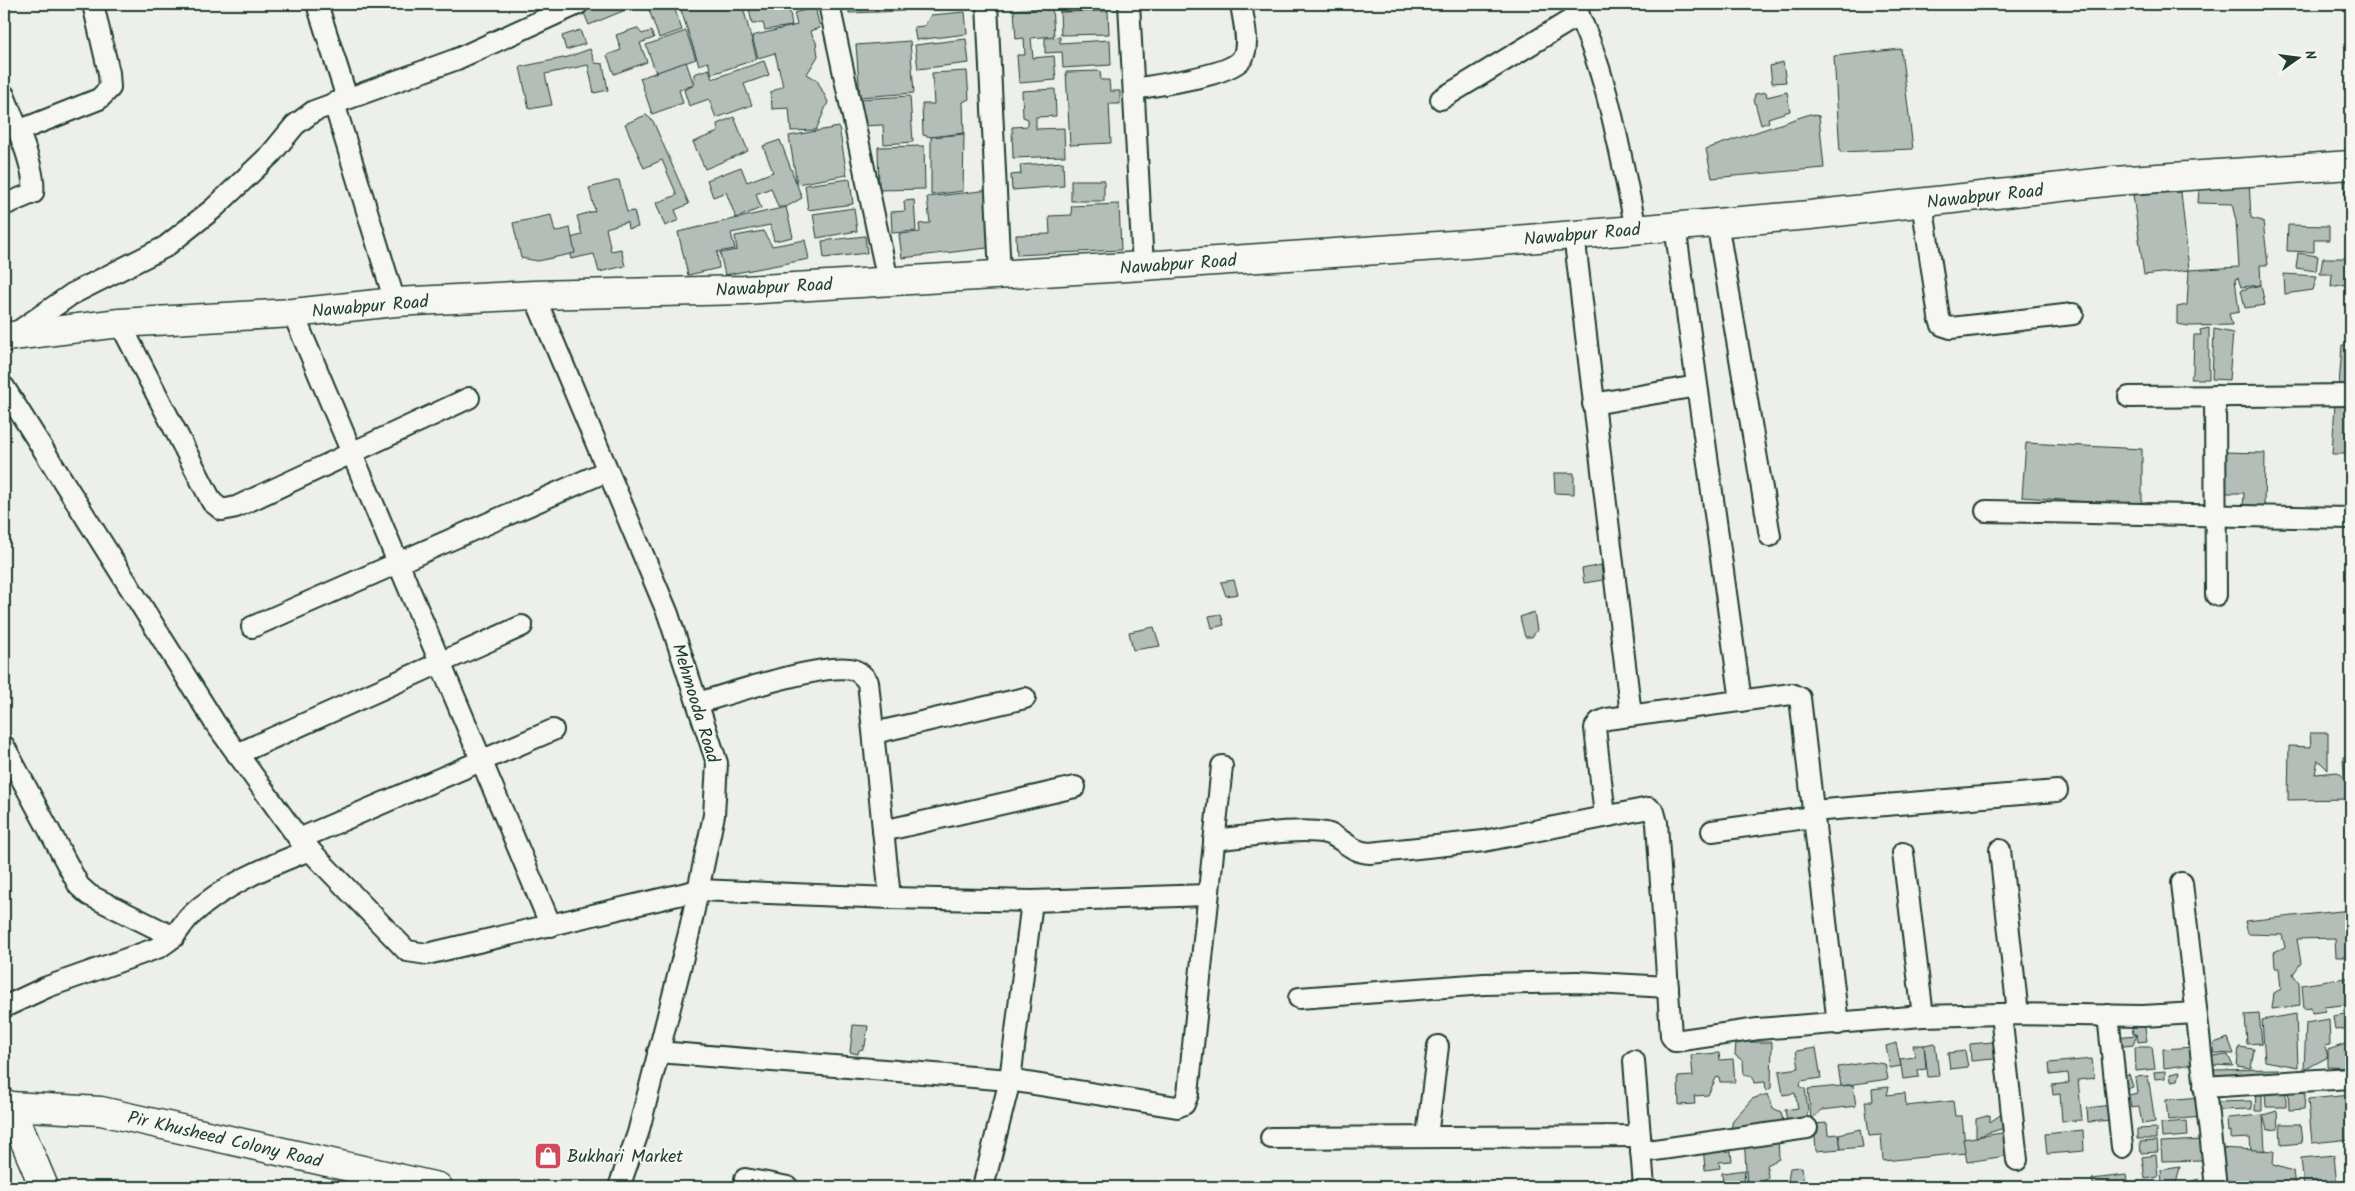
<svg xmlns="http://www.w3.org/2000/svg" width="2355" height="1191" viewBox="0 0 2355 1191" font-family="Kalam,sans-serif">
  <rect width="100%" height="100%" fill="#edefea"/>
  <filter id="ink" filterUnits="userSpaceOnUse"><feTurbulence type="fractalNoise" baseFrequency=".02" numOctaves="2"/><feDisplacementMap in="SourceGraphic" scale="10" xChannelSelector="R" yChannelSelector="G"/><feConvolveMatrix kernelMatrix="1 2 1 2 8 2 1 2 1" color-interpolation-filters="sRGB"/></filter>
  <g filter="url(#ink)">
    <g fill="#b4bdb8" stroke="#1f3d34">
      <polygon points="586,4 634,4 635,6 589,25 581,6"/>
      <polygon points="647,4 673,4 682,30 659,38"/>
      <polygon points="679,4 742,4 757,59 712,74 708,62 699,65"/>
      <polygon points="776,4 795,4 789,5 792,26 765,30 763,23 752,24 749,8"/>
      <polygon points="856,4 904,4 904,11 848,13"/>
      <polygon points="928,4 969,4 970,6 929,10"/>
      <polygon points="1059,4 1108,4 1108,8 1060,12"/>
      <polygon points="815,7 820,28 810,31 816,42 818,56 807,74 817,80 828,102 816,130 791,131 789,108 772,109 771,92 783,86 775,53 758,58 752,36 797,25 794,13"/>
      <polygon points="1052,7 1054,36 1031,38 1033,58 1054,56 1056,80 1019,83 1017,55 1025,55 1024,38 1016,39 1014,10"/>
      <polygon points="1108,11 1109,34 1061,35 1060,12"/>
      <polygon points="965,12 967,34 916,40 914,27 924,26 931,15"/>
      <polygon points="637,28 642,34 651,31 654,38 640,43 647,62 614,74 607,55 621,50 616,35"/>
      <polygon points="580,30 585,44 566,50 562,36"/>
      <polygon points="686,31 696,59 656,73 646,45"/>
      <polygon points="1060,37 1060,43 1110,40 1111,65 1063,68 1062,52 1045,53 1045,38"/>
      <polygon points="966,39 969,63 918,69 915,45"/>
      <polygon points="910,41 914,93 860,97 856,45"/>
      <polygon points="590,49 595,63 603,64 608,90 594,93 588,65 545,74 552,105 529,109 520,67 568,57"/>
      <polygon points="1901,49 1913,149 1840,152 1834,56"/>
      <polygon points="764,61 769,75 744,84 752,105 716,118 709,99 689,106 684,90 694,85 694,74 709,69 712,79"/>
      <polygon points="686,62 694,85 679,90 683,103 652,114 640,78"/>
      <polygon points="1783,62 1786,82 1772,83 1770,66"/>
      <polygon points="967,71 969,99 963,102 964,133 931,137 923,135 922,104 934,104 932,73"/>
      <polygon points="1100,71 1101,80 1109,80 1110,91 1120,91 1120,104 1109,104 1111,143 1070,145 1066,72"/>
      <polygon points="1055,89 1056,116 1036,117 1036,129 1064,128 1065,156 1013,158 1012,127 1028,126 1028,119 1023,117 1022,91"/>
      <polygon points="1766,92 1767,97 1787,92 1790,111 1768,118 1769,122 1761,125 1754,99 1755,94"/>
      <polygon points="910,96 913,142 884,144 883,125 861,126 859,99"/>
      <polygon points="1810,114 1819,116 1824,168 1712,178 1706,149"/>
      <polygon points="646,115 653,121 689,204 675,210 679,220 665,226 656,203 677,195 662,160 644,168 625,124"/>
      <polygon points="734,117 748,151 705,169 693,142 718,132 717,124"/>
      <polygon points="839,127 847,175 797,184 789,136"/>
      <polygon points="964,134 963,191 931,195 931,137"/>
      <polygon points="780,140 802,198 786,207 778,207 771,188 756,194 761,208 736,218 726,192 713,197 707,180 741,167 747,182 773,172 763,146"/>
      <polygon points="924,146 925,189 879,190 878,147"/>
      <polygon points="1063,162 1064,186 1012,190 1011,175 1021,174 1020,165"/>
      <polygon points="850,179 853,204 808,210 805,185"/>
      <polygon points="619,180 627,212 634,211 638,227 628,229 627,222 606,228 611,251 621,249 625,266 599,272 594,254 571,259 566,239 582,235 577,216 595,211 589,188"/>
      <rect x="1071" y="180" width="33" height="21"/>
      <polygon points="2351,180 2351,209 2346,209 2344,181"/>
      <polygon points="2249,181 2251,218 2263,221 2268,265 2260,265 2261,285 2241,287 2238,278 2235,279 2239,312 2229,314 2232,325 2189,326 2177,324 2177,307 2187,305 2189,270 2239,267 2236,221 2232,204 2198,203 2199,189"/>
      <polygon points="990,190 996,247 902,258 899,234 920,232 919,224 930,223 927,197"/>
      <polygon points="2181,192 2189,270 2144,275 2133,195"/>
      <polygon points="914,200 916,231 892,233 891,212 905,211 904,201"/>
      <polygon points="1119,204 1121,250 1017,255 1016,235 1050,234 1049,216 1072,215 1071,206"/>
      <polygon points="786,207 793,237 774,241 770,225 731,233 735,249 717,252 719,268 688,275 678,232"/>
      <polygon points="854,208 857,231 817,238 813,214"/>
      <polygon points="551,215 555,232 570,228 575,253 538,261 521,258 513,223"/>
      <polygon points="2288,225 2329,226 2329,240 2314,240 2314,252 2287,251"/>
      <polygon points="763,231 772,246 805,240 809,259 725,275 720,253 737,250 735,236"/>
      <polygon points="2351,232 2351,255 2350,255 2346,233"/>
      <polygon points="865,236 867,253 824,258 822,241"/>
      <polygon points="2298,253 2318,256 2316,271 2296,268"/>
      <polygon points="2323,258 2351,258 2351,283 2331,287 2332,274 2320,274"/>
      <polygon points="2284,274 2317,276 2313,290 2285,294"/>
      <polygon points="2261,285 2265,305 2245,308 2241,290"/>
      <polygon points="2209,328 2209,379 2190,379 2193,373 2194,335 2201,335 2200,330"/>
      <polygon points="2214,329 2233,333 2229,380 2212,379"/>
      <polygon points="2342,345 2351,345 2351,387 2339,386"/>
      <polygon points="2335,403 2351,404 2351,454 2332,454"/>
      <polygon points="2026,443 2142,449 2142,506 2022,497"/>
      <polygon points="2222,452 2265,453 2264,508 2243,508 2244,493 2221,493"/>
      <polygon points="1554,473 1574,473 1574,494 1555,493"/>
      <polygon points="1601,565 1603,580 1584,583 1582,569"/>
      <polygon points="1234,580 1238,594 1226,596 1221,582"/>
      <polygon points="1534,612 1537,630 1532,637 1525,637 1520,617"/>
      <polygon points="1221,614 1224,625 1212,628 1209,616"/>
      <polygon points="1154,627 1160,646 1133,650 1129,632"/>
      <polygon points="2310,733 2328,733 2328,770 2318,760 2315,774 2338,772 2351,783 2351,799 2288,800 2289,746 2311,747"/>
      <polygon points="2351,755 2351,776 2344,775 2343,757"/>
      <polygon points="2351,910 2351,957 2336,957 2335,938 2297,939 2301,963 2293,974 2299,983 2300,1005 2272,1009 2274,993 2281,989 2279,968 2275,968 2274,952 2285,947 2282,935 2248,934 2245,921"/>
      <polygon points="2346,978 2351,978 2351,1007 2351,1004 2324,1007 2326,1011 2312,1013 2311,1008 2304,1009 2302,985"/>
      <polygon points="2351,1013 2351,1037 2350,1037 2349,1028 2335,1030 2333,1016"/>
      <polygon points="2259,1014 2262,1043 2247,1044 2245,1015"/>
      <polygon points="2296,1014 2298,1067 2265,1061 2262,1020"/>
      <polygon points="2143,1016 2147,1041 2138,1042 2137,1035 2133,1033 2130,1018"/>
      <polygon points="2329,1019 2330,1045 2325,1046 2328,1057 2304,1070 2306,1023"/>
      <polygon points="853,1025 868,1026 865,1046 863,1046 863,1049 859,1050 858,1054 850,1052"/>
      <polygon points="2137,1035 2133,1045 2115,1047 2114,1037"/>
      <polygon points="2228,1038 2234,1054 2213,1053 2214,1043"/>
      <polygon points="2004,1041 2005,1058 1971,1061 1970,1044"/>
      <polygon points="1736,1042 1772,1042 1771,1088 1766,1091 1765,1082 1754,1083 1753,1077 1744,1075 1743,1061 1735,1055"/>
      <polygon points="2351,1042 2351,1067 2328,1066 2328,1050"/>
      <polygon points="1896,1043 1901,1066 1890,1068 1886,1046"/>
      <polygon points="1935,1043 1939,1076 1928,1077 1924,1045"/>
      <polygon points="1913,1045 1924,1045 1926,1069 1918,1070 1919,1077 1903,1079 1900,1059 1915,1057"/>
      <polygon points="2135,1047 2152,1047 2155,1069 2136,1071"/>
      <polygon points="2194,1047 2194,1064 2164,1068 2163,1049"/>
      <polygon points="2239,1047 2254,1049 2251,1068 2237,1066"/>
      <polygon points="1816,1048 1821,1078 1801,1081 1800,1086 1805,1089 1808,1110 1806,1119 1787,1122 1785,1110 1798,1108 1795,1093 1783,1095 1779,1071 1799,1068 1796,1051"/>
      <polygon points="1965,1051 1968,1067 1950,1069 1948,1053"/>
      <polygon points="1719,1053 1720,1060 1733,1059 1735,1082 1720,1082 1719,1077 1716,1078 1708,1095 1694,1096 1695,1104 1679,1105 1678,1077 1693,1076 1691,1055"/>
      <polygon points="2228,1055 2233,1066 2213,1065 2211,1056"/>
      <polygon points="2092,1059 2094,1078 2078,1080 2082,1120 2062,1121 2060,1094 2053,1095 2052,1085 2069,1083 2068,1073 2050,1075 2049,1063"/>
      <polygon points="1870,1062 1885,1064 1888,1079 1841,1086 1838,1067"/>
      <polygon points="2279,1069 2280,1080 2212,1081 2212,1070"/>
      <polygon points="2165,1071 2165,1078 2155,1079 2154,1072"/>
      <polygon points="2180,1072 2178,1080 2171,1081 2170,1074"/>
      <polygon points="2129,1074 2133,1087 2124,1089 2118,1077"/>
      <polygon points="2148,1076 2155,1122 2142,1124 2139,1107 2131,1108 2129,1095 2137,1093 2135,1077"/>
      <polygon points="2288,1082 2306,1083 2304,1109 2289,1110"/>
      <polygon points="1853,1085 1856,1106 1822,1110 1811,1119 1808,1089"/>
      <polygon points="1889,1087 1887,1095 1905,1093 1906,1106 1953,1101 1955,1116 1962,1116 1966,1153 1883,1161 1881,1135 1869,1136 1865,1101 1873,1101 1872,1089"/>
      <polygon points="2256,1091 2262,1093 2262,1111 2255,1111"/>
      <polygon points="2265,1091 2286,1091 2286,1107 2266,1107"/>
      <polygon points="1768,1094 1773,1108 1781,1112 1783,1121 1730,1133 1733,1120 1752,1099"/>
      <polygon points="2351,1095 2351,1139 2312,1143 2308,1099"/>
      <polygon points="2200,1097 2202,1117 2168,1120 2166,1100"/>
      <polygon points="2251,1101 2252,1109 2218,1110 2218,1102"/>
      <polygon points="2111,1105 2112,1120 2088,1122 2087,1108"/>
      <polygon points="2277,1111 2278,1129 2267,1130 2263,1115"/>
      <polygon points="2003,1113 2007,1127 1976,1137 1976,1119 1990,1115 1990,1122"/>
      <polygon points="2263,1115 2265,1150 2251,1151 2250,1138 2231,1139 2231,1131 2228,1132 2227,1118"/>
      <polygon points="2187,1121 2188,1136 2162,1138 2161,1123"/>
      <polygon points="1827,1123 1828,1135 1839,1134 1841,1149 1816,1151 1814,1124"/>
      <polygon points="2280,1124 2300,1124 2302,1143 2281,1145"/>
      <polygon points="2156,1128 2156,1139 2137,1139 2137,1129"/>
      <polygon points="1860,1129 1863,1147 1841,1149 1839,1134"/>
      <polygon points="2083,1130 2084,1151 2047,1154 2045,1134"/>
      <polygon points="2008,1132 2012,1155 1967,1162 1963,1139"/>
      <polygon points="1778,1135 1779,1159 1767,1165 1768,1179 1747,1186 1744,1137"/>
      <polygon points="2204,1140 2204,1160 2162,1161 2161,1142"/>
      <polygon points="2157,1141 2158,1152 2141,1153 2140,1142"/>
      <polygon points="1730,1143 1732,1161 1719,1162 1720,1168 1705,1170 1703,1145"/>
      <polygon points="2219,1148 2274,1151 2273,1165 2293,1171 2295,1187 2223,1187"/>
      <polygon points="2156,1155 2158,1177 2145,1179 2142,1157"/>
      <polygon points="2334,1155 2337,1187 2304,1187 2301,1158"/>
      <polygon points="1802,1167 1804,1187 1767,1187 1767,1183 1788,1181 1790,1168"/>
      <polygon points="2180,1167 2176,1184 2162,1184 2161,1170"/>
      <polygon points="1745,1170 1744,1182 1734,1183 1734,1187 1723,1187 1722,1173"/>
      <polygon points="2126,1175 2128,1187 2094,1187 2092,1179"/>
      <polygon points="2199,1179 2198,1187 2179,1187 2179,1185"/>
      <polygon points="2135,1182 2159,1183 2159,1187 2136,1187"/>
    </g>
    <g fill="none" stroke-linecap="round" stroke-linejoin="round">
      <g stroke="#1f3d34" stroke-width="24">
        <g id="street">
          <polyline points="317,4 347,98"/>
          <polyline points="829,4 888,281"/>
          <polyline points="987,4 1000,275"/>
          <polyline points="1129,4 1143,266"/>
          <path d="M1573,4C1607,68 1621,158 1636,229"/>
          <path d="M1134,89C1156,85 1233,76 1243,57C1250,43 1243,19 1241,4"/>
          <path d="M4,95C13,119 37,169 33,193L4,205"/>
          <polyline points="1441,99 1579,15"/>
          <polyline points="334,103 395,302"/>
          <polyline points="18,131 99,99 110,88 109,73 93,4"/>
          <polyline points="1922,202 1939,317 1942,325 1951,328 2073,314"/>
          <polyline points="1717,222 1770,536"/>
          <polyline points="1675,226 1741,701"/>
          <polyline points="1574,234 1631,715"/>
          <polyline points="534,295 668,614 717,763 714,815 689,933 638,1133 619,1187"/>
          <polyline points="293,313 551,926"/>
          <polyline points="120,323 212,502 222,510 236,507 469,398"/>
          <polyline points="13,335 72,294 165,247 213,209 271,154 295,125 314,111 457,59 578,4"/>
          <polyline points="4,387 215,723 299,839 407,951 427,954 699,890 890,898 1032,901 1207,895"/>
          <polyline points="2215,396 2216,595"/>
          <polyline points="2129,397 2351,395"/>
          <polyline points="1593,404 1697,386"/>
          <polyline points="1986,511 2351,518"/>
          <polyline points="252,627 607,471"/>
          <path d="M698,703C728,694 828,661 854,670C860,672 864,677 868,682L890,898"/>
          <polyline points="874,733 1025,698"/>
          <polyline points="4,746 79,886 89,895 174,937"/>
          <polyline points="237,754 522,626"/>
          <polyline points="1812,811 2057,791"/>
          <polyline points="1605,816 1595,728 1599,722 1607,719 1791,694 1800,698 1838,1024"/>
          <polyline points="883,831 1075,787"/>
          <polyline points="1712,831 1813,817"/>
          <polyline points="299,839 553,730"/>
          <path d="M1214,840C1245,837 1297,827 1326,833C1343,837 1349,852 1370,853L1484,841L1649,808L1654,812L1657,823L1671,1036L1675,1041L1758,1029L1923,1016L2001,1014L2143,1016L2196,1013"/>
          <polyline points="2000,850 2018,1014"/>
          <polyline points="1903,853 1923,1016"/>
          <polyline points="2182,883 2216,1187"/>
          <polyline points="1299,998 1484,984 1577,982 1668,987"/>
          <path d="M4,1007L47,987L160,947C165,943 171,940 175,935C180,929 184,922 189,917C223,885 268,866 310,850"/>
          <polyline points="2001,1014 2017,1160"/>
          <polyline points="2108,1015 2122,1147"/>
          <polyline points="658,1052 1010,1080 1177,1107 1184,1104 1188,1094 1222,766"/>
          <polyline points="1634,1061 1644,1187"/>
          <polyline points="2204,1087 2351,1078"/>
          <polyline points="1427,1137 1438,1046"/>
          <polyline points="1271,1138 1640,1136"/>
          <polyline points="1641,1152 1807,1128"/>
          <polyline points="745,1179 788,1187"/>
          <polyline points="983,1187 1010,1080 1032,901"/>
        </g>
      </g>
      <g stroke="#1f3d34" stroke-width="31">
        <g id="secondary">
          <polyline points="4,337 120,323 293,313 395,302 534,295 744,290 1143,266 1467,244 1810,215 2114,181 2351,165"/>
          <polyline points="4,1103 10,1106 101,1111 438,1187"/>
          <polyline points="10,1106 44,1187"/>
        </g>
      </g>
      <use href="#street" stroke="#f6f6f2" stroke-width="20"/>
      <use href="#secondary" stroke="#f6f6f2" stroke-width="28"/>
    </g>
  </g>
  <defs>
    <g id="shop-square" transform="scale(1.4375)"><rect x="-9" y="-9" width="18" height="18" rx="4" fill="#d1495b" stroke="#f6f6f2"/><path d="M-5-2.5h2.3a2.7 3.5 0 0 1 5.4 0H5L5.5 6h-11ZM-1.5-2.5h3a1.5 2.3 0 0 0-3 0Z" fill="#fff"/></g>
  </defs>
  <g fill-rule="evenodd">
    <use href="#shop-square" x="548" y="1156"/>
  </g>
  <g text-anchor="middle" stroke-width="4" stroke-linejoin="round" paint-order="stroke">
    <g font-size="18" fill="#1f3d34" stroke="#f6f6f2">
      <text transform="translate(1985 196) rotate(-6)" y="6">Nawabpur Road</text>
      <text transform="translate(1582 234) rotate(-5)" y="6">Nawabpur Road</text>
      <text transform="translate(1178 264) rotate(-4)" y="6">Nawabpur Road</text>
      <text transform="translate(774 287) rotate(-3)" y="6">Nawabpur Road</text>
      <text transform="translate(370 306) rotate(-5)" y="6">Nawabpur Road</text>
      <text transform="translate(696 703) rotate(73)" y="6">Mehmooda Road</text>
      <text transform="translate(225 1139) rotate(13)" y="6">Pir Khusheed Colony Road</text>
    </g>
    <g font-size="18" fill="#1f3d34" stroke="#f6f6f2" text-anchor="start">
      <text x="567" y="1162">Bukhari Market</text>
    </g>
  </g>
  <rect width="2355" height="1191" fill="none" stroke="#f6f6f2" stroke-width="20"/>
  <rect x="10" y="10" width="2335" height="1171" fill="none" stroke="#1f3d34" stroke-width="2" filter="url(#ink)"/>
  <g transform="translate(2298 58) rotate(76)" stroke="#f6f6f2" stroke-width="4" paint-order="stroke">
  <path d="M0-4L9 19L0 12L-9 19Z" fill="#1f3d34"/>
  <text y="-8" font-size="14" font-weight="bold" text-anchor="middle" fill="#1f3d34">N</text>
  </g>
</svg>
